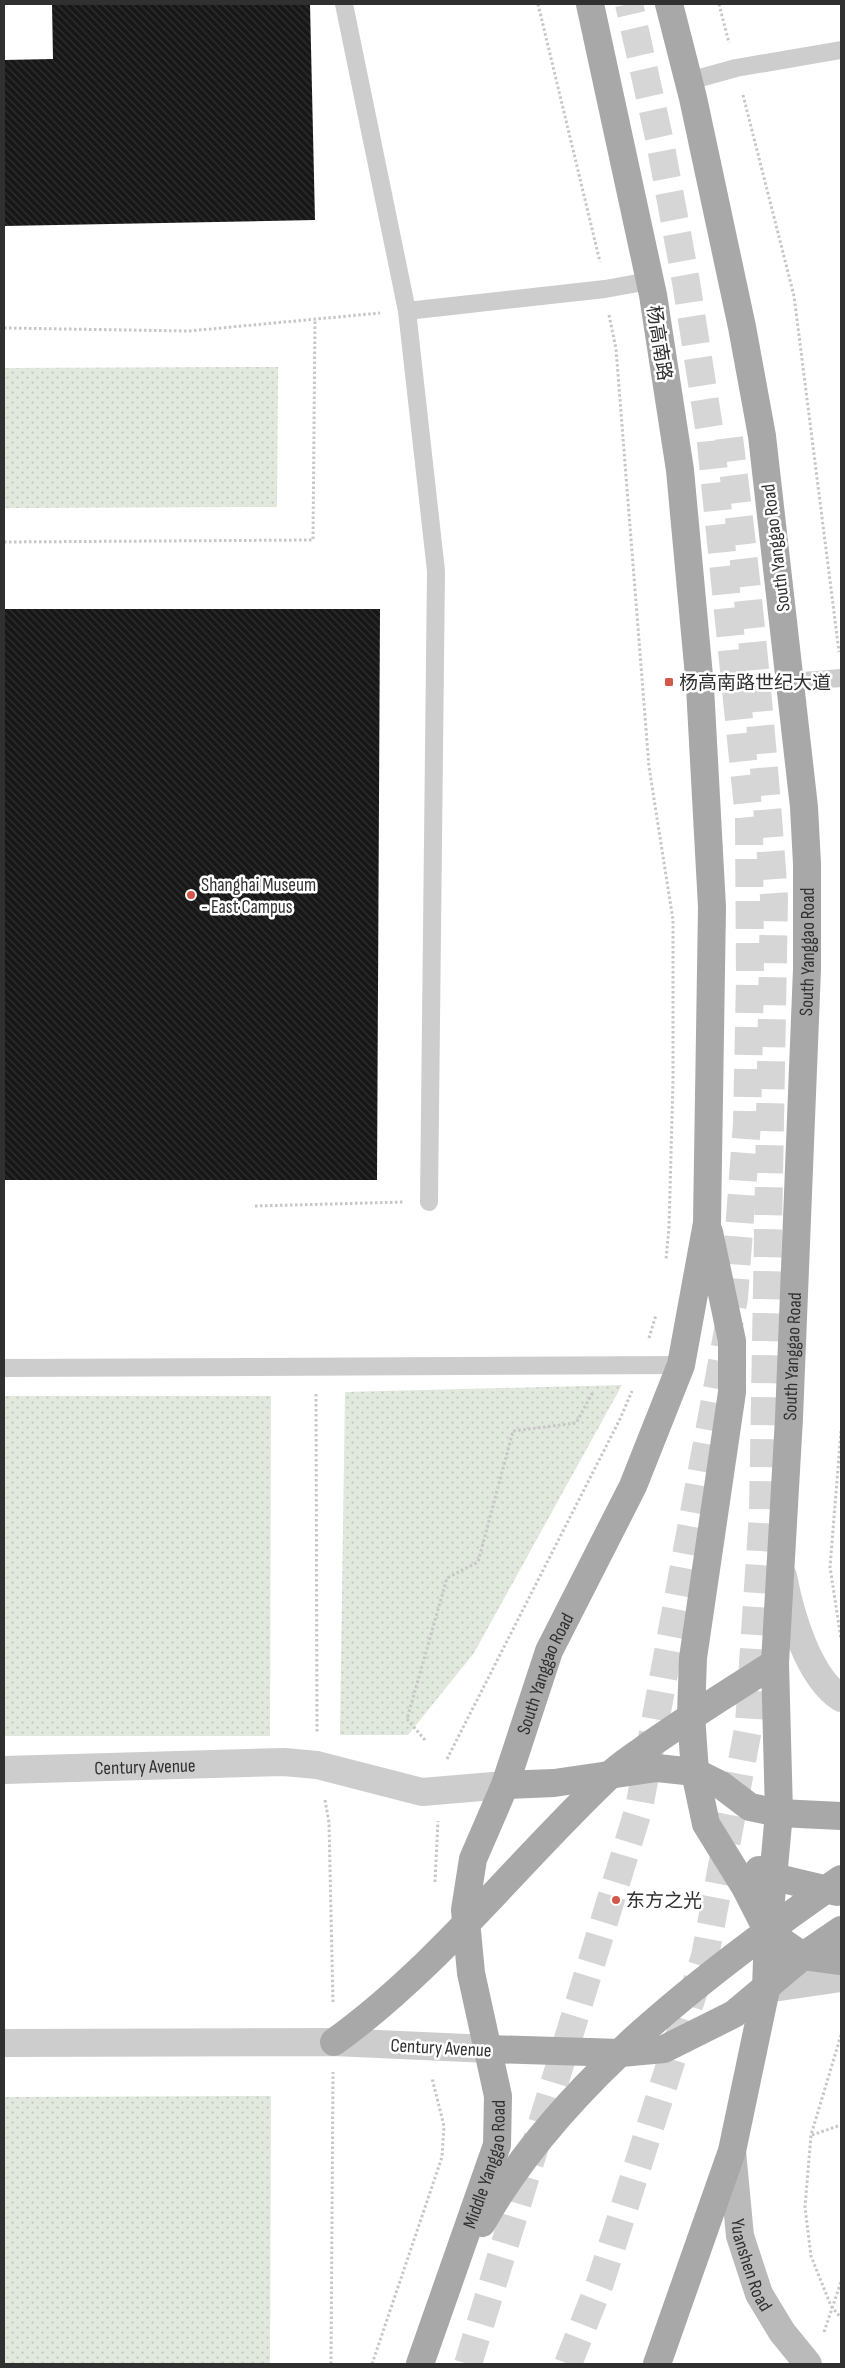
<svg xmlns="http://www.w3.org/2000/svg" width="845" height="2368" viewBox="0 0 845 2368" font-family="'Sofia Sans Condensed','Noto Sans SC',sans-serif">
  <defs>
    <pattern id="grass-dots" width="8" height="8" patternUnits="userSpaceOnUse" patternTransform="scale(1.25)"><rect width="8" height="8" fill="#e1e8dd"/><path d="M2 2h.1M6 6h.1" fill="none" stroke="#c1c7be" stroke-width="1.8" stroke-linecap="round"/></pattern>
    <pattern id="building-back-hatch" width="6" height="6" patternUnits="userSpaceOnUse" patternTransform="scale(1.25)"><rect width="6" height="6" fill="#171717"/><path d="M-1 5l2 2M0 0l6 6M5-1l2 2" fill="none" stroke="#303030"/></pattern>
  </defs>
  <rect width="100%" height="100%" fill="#fff"/>
  <g fill="url(#grass-dots)">
    <polygon points="278,367 277,507 4,508 4,368"/>
    <polygon points="622,1385 474,1653 408,1735 340,1735 345,1392"/>
    <polygon points="4,1396 271,1396 270,1736 4,1736"/>
    <polygon points="271,2096 270,2364 4,2364 4,2097"/>
  </g>
  <g fill="url(#building-back-hatch)">
    <polygon points="52,4 310,4 315,220 4,226 4,60 53,59"/>
    <polygon points="4,609 380,609 377,1180 4,1180"/>
  </g>
  <g fill="none" stroke-linecap="round" stroke-linejoin="round">
    <g stroke="#d6d6d6" stroke-width="28" stroke-dasharray="28 14" stroke-linecap="butt">
      <polyline points="468,2364 639,1808 734,1298 747,1123 750,979 749,818 710,434 686,282 660,142 629,4"/>
      <path d="M568,2364L600,2283L705,1956L749,1724L763,1512L774,898C763,744 749,591 729,438"/>
    </g>
    <g stroke="#c7c7c7" stroke-width="3" stroke-dasharray="2.5 2.5" stroke-linecap="butt">
      <polyline points="538,4 600,262"/>
      <polyline points="719,4 729,43"/>
      <polyline points="743,95 794,296 839,652"/>
      <polyline points="609,315 616,349 649,767 673,920 673,1081 669,1227 666,1260"/>
      <polyline points="4,328 189,331 380,313"/>
      <polyline points="4,542 313,540 315,320"/>
      <polyline points="255,1206 404,1202"/>
      <polyline points="649,1338 656,1315"/>
      <polyline points="316,1394 317,1732"/>
      <polyline points="841,1431 830,1567 841,1639"/>
      <polyline points="425,1740 407,1719 447,1578 478,1562 513,1431 576,1423 593,1392"/>
      <polyline points="447,1759 620,1419 632,1391"/>
      <polyline points="325,1800 329,1823 333,2004"/>
      <polyline points="435,1882 438,1821"/>
      <polyline points="841,2035 811,2135 805,2207 811,2256 831,2306 841,2318"/>
      <polyline points="812,2135 841,2125"/>
      <polyline points="824,2332 841,2282"/>
      <polyline points="331,2364 333,2072"/>
      <polyline points="372,2364 442,2157 444,2126 432,2078"/>
    </g>
    <g stroke="#cdcdcd" stroke-width="18">
      <polyline points="344,4 407,311 436,571 429,1202"/>
      <polyline points="689,81 736,68 841,50"/>
      <polyline points="407,311 605,289 649,281"/>
      <polyline points="791,682 841,678"/>
      <polyline points="4,1368 681,1365"/>
    </g>
    <g stroke="#cdcdcd" stroke-width="28">
      <path d="M783,1576C790,1613 808,1677 841,1698"/>
      <polyline points="766,1989 841,1978"/>
    </g>
    <g stroke="#cdcdcd" stroke-width="28">
      <path id="s1" d="M4,1770L284,1762L317,1765L422,1792L505,1785"/>
      <polyline points="4,2043 334,2042 489,2049"/>
    </g>
    <path stroke="#bababa" stroke-width="28" id="s2" d="M732,2151L740,2236L759,2294L782,2332L808,2364"/>
    <g stroke="#a8a8a8" stroke-width="28">
      <polyline points="709,1232 732,1341 732,1392 693,1658 691,1715 695,1772 706,1824 745,1887 768,1932 803,1956 841,1961"/>
      <polyline points="505,1785 554,1783 657,1768 695,1772 721,1785 750,1807 779,1813 841,1816"/>
      <polyline points="759,1870 774,1877 837,1892"/>
      <path d="M334,2042C438,1967 516,1864 609,1776C620,1765 635,1756 648,1746C689,1717 732,1690 775,1663"/>
      <polyline points="489,2049 621,2053 664,2049 734,2014 803,1956 841,1930"/>
      <path d="M482,2223C560,2083 711,1969 841,1879"/>
      <path id="s3" d="M420,2364L497,2145L498,2096L471,1973L465,1910L473,1859L505,1785L549,1651L633,1486L681,1365L707,1223L712,907L700,687L680,470L653,295L590,4"/>
      <path id="s4" d="M657,2364L732,2151L766,1989L768,1932L779,1813L775,1663L789,1418L807,969V864L804,807L762,436L742,327L693,98L669,4"/>
    </g>
  </g>
  <g fill="#d05949" stroke="#fff" stroke-width="2">
    <rect x="664" y="677" width="10" height="10" rx="2.5"/>
    <circle cx="191" cy="895" r="5"/>
    <circle cx="616" cy="1900" r="5"/>
  </g>
  <g text-anchor="middle" stroke-width="5" stroke-linejoin="round" paint-order="stroke">
    <g font-size="19" fill="#303030" stroke="#fff">
      <text transform="translate(660 343) rotate(81)" y="7">杨高南路</text>
      <text transform="translate(775 548) rotate(-97)" y="7">South Yanggao Road</text>
      <text dy="7" stroke="none"><textPath href="#s4" startOffset="1430">South Yanggao Road</textPath></text>
      <text dy="7" stroke="none"><textPath href="#s4" startOffset="1025">South Yanggao Road</textPath></text>
      <text dy="7" stroke="none"><textPath href="#s3" startOffset="721">South Yanggao Road</textPath></text>
      <text dy="7" stroke="none"><textPath href="#s1" startOffset="141">Century Avenue</textPath></text>
      <text transform="translate(441 2047) rotate(3)" y="7">Century Avenue</text>
      <text dy="7" stroke="none"><textPath href="#s3" startOffset="211">Middle Yanggao Road</textPath></text>
      <text dy="7" stroke="none"><textPath href="#s2" startOffset="116">Yuanshen Road</textPath></text>
    </g>
    <g font-size="19" fill="#303030" stroke="#fff" text-anchor="start">
      <text x="679" y="689">杨高南路世纪大道</text>
      <text x="201" y="891">Shanghai Museum<tspan x="201" dy="22">- East Campus</tspan></text>
      <text x="626" y="1907">东方之光</text>
    </g>
  </g>
  <rect width="845" height="2368" fill="none" stroke="#303030" stroke-width="10"/>
</svg>
